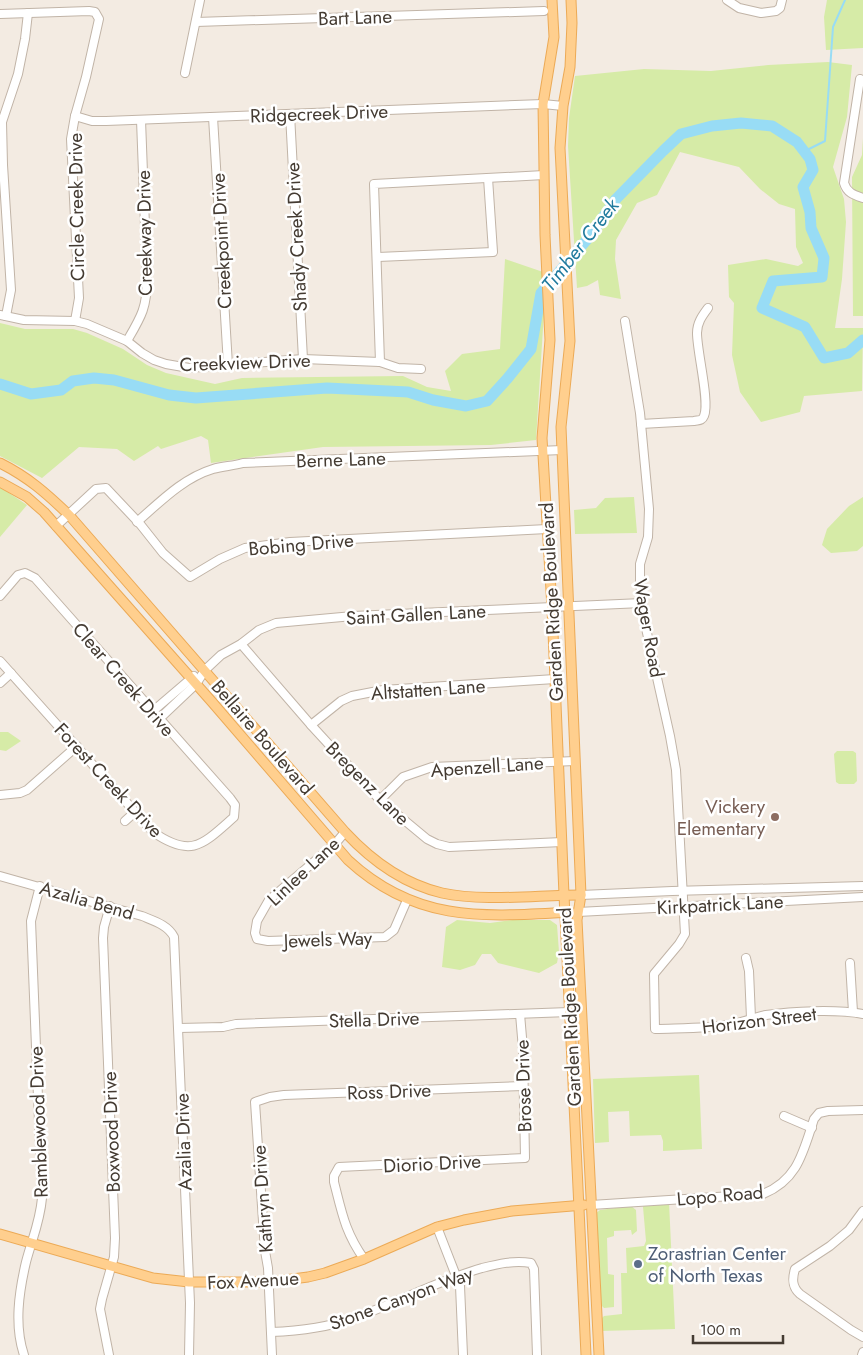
<svg xmlns="http://www.w3.org/2000/svg" width="863" height="1355" viewBox="0 0 863 1355" font-family="Jost,sans-serif">
  <rect width="100%" height="100%" fill="#f3ebe2"/>
  <g fill="#d6eba7">
    <polygon points="827,0 863,0 863,48 826,50 824,17"/>
    <polygon points="828,62 852,65 847,117 833,167 844,199 846,222 842,279 835,328 863,328 862,391 804,396 800,412 761,422 740,392 732,355 734,303 729,297 728,265 766,259 798,266 803,263 796,247 795,209 779,204 760,189 739,167 680,152 657,195 637,203 616,240 615,259 621,299 600,295 598,280 587,286 577,288 568,146 569,118 575,76 644,69 711,71 768,65"/>
    <polygon points="863,138 863,316 853,316 852,177 862,155"/>
    <polygon points="505,259 543,272 544,312 536,440 491,445 323,447 211,463 208,440 201,436 161,449 158,446 134,461 117,449 79,447 42,478 0,456 0,323 25,329 73,329 87,333 123,349 147,365 166,373 215,384 242,378 403,376 427,387 451,391 445,371 462,354 500,349"/>
    <polygon points="0,487 27,505 0,537"/>
    <polygon points="634,497 637,533 575,534 574,510 596,508 605,498"/>
    <polygon points="863,497 863,546 857,551 831,553 822,545 827,529 849,506"/>
    <polygon points="0,732 8,732 21,741 6,751 0,750"/>
    <polygon points="837,751 853,751 856,753 857,781 854,784 839,784 836,782 834,754"/>
    <polygon points="457,920 490,923 512,920 550,920 557,925 559,952 557,963 539,973 498,963 491,954 482,954 475,965 460,970 442,967 446,927"/>
    <polygon points="699,1075 702,1149 663,1151 663,1141 661,1135 630,1136 629,1111 608,1112 609,1142 595,1143 593,1079"/>
    <polygon points="669,1202 675,1329 601,1331 601,1319 604,1316 622,1314 621,1273 627,1273 626,1248 644,1246 646,1241 643,1207 644,1204"/>
    <polygon points="631,1206 636,1210 637,1231 632,1235 631,1230 614,1231 614,1236 607,1238 608,1274 614,1275 614,1307 604,1308 600,1304 595,1214 600,1210"/>
  </g>
  <g fill="none" stroke-linecap="round" stroke-linejoin="round">
    <polyline stroke="#98dcf5" stroke-width="2" points="805,151 825,141 833,27 845,0"/>
    <polyline stroke="#98dcf5" stroke-width="11" points="0,384 31,394 61,390 73,381 94,378 114,380 169,395 196,398 327,388 408,392 433,400 466,406 487,401 507,379 531,349 541,293 590,236 616,199 663,151 681,134 712,126 741,123 772,126 797,142 810,159 813,170 803,187 810,212 811,228 824,258 822,277 773,281 762,308 805,327 824,358 848,353 863,340"/>
    <g stroke="#c1b4a7" stroke-width="10">
      <g id="minor">
        <polyline points="727,0 739,8 761,13 776,11 780,8 782,0"/>
        <polyline points="0,14 89,11 95,12 99,19 86,77 75,116 71,139 79,298 75,321"/>
        <polyline points="196,22 544,11"/>
        <polyline points="185,73 200,0"/>
        <path d="M860,79L844,183C847,193 854,195 863,198"/>
        <polyline points="290,114 303,359"/>
        <polyline points="75,116 92,121 106,121 543,104 563,106"/>
        <polyline points="213,117 228,365"/>
        <polyline points="378,257 493,252 488,178"/>
        <polyline points="0,315 24,320 75,321 87,324 127,341 142,353 154,360 166,364 189,368 303,359 380,362 398,368 421,369"/>
        <polyline points="6,316 11,290 3,165 2,122 18,74 25,39 28,13"/>
        <path d="M625,321L640,413L649,509L648,537L640,564V583L645,624L670,736L676,770L685,934L679,944L654,974L655,1029C681,1028 707,1029 733,1024C744,1022 755,1017 766,1015C792,1011 837,1009 863,1014"/>
        <path d="M127,341C141,317 147,308 147,279L141,120"/>
        <polyline points="380,362 374,184 544,175"/>
        <path d="M641,424L694,421C699,420 702,421 704,416C710,402 697,352 697,333C697,323 702,316 708,308"/>
        <path d="M137,522C160,502 183,478 213,469C223,466 233,466 243,463L562,450"/>
        <polyline points="56,526 96,489 106,488 140,524 163,553 190,577 220,559 245,548 290,542 547,529"/>
        <path d="M0,596L18,575L25,573L35,578L230,798L235,805L234,817C203,844 192,859 153,832L0,661"/>
        <polyline points="241,644 311,725 380,800 427,839 437,844 449,847 562,842"/>
        <polyline points="0,683 11,673"/>
        <polyline points="153,711 194,676"/>
        <polyline points="159,719 196,684 205,670 221,655 241,644 259,630 276,623 353,616 642,603"/>
        <polyline points="311,725 341,701 352,696 383,690 555,679"/>
        <polyline points="0,795 20,793 27,790 77,746"/>
        <polyline points="380,800 403,777 432,767 575,761"/>
        <polyline points="125,821 135,812"/>
        <polyline points="345,832 335,844 269,900 257,921 255,933 257,939 268,941 385,937 394,930 407,900"/>
        <path d="M0,876L142,916C154,921 168,925 174,937L190,1303L189,1355"/>
        <polyline points="581,895 672,891 863,886"/>
        <polyline points="578,912 863,897"/>
        <polyline points="746,958 749,971 751,1018"/>
        <polyline points="850,963 853,1012"/>
        <polyline points="179,1028 223,1027 236,1024 569,1012"/>
        <polyline points="784,1116 812,1128"/>
        <path d="M591,1205L763,1194C798,1180 803,1152 814,1119L819,1113L828,1111L863,1110"/>
        <path d="M863,1211L849,1230L830,1246L795,1269C792,1279 792,1287 800,1294L851,1330L863,1337"/>
        <polyline points="437,1227 460,1286 463,1355"/>
        <path d="M364,1259C345,1232 342,1213 334,1182V1176L339,1167L525,1158L523,1049L520,1014"/>
        <path d="M271,1332C300,1331 326,1328 354,1318C397,1303 437,1281 482,1268C498,1264 514,1260 531,1263L534,1269L537,1355"/>
        <path d="M24,1355C14,1325 19,1292 26,1262C32,1239 40,1222 42,1198L31,921L40,886"/>
        <polyline points="109,1355 100,1309 102,1299 114,1257 115,1238 103,938 104,927 110,906"/>
        <polyline points="272,1355 268,1268 265,1251 255,1102 270,1097 284,1095 523,1086"/>
        <polyline points="862,1355 863,1352"/>
      </g>
    </g>
    <g stroke="#ecaa56" stroke-width="11">
      <g id="major">
        <polyline points="552,0 554,37 543,104 545,235 550,340 542,438 552,608 564,895 586,1355"/>
        <polyline points="571,0 572,23 570,67 563,106 560,148 570,341 561,427 581,895 577,920 599,1355"/>
        <path d="M0,463C28,477 46,493 69,515L345,832C371,860 404,884 442,893C484,902 537,895 581,895"/>
        <path d="M0,482L27,497L44,512L212,702L348,860C416,923 483,917 570,912"/>
        <polyline points="0,1234 153,1278 189,1282 269,1282 308,1277 325,1273 364,1259 437,1227 464,1220 512,1211 584,1205"/>
      </g>
    </g>
    <use href="#minor" stroke="#fff" stroke-width="8"/>
    <use href="#major" stroke="#ffcf8e" stroke-width="9"/>
  </g>
  <circle fill="#8d6e63" stroke="#fff" stroke-width="2" cx="775" cy="817" r="5"/>
  <circle fill="#5c6f8a" stroke="#fff" stroke-width="2" cx="638" cy="1264" r="5"/>
  <g text-anchor="middle" stroke-width="5" stroke-linejoin="round" paint-order="stroke">
    <g font-size="19" fill="#443b32" stroke="#fff">
      <text transform="translate(355 17) rotate(-2)" y="7">Bart Lane</text>
      <text transform="translate(319 113) rotate(-2)" y="7">Ridgecreek Drive</text>
      <text transform="translate(76 207) rotate(-91)" y="7">Circle Creek Drive</text>
      <text transform="translate(144 233) rotate(-91)" y="7">Creekway Drive</text>
      <text transform="translate(296 237) rotate(-93)" y="7">Shady Creek Drive</text>
      <text transform="translate(221 241) rotate(-93)" y="7">Creekpoint Drive</text>
      <text transform="translate(245 362) rotate(-2)" y="7">Creekview Drive</text>
      <text transform="translate(341 459) rotate(-2)" y="7">Berne Lane</text>
      <text transform="translate(301 544) rotate(-5)" y="7">Bobing Drive</text>
      <text transform="translate(551 602) rotate(-93)" y="7">Garden Ridge Boulevard</text>
      <text transform="translate(416 614) rotate(-3)" y="7">Saint Gallen Lane</text>
      <text transform="translate(649 628) rotate(80)" y="7">Wager Road</text>
      <text transform="translate(124 679) rotate(49)" y="7">Clear Creek Drive</text>
      <text transform="translate(428 689) rotate(-4)" y="7">Altstatten Lane</text>
      <text transform="translate(263 737) rotate(49)" y="7">Bellaire Boulevard</text>
      <text transform="translate(487 766) rotate(-4)" y="7">Apenzell Lane</text>
      <text transform="translate(109 780) rotate(47)" y="7">Forest Creek Drive</text>
      <text transform="translate(368 783) rotate(45)" y="7">Bregenz Lane</text>
      <text transform="translate(303 871) rotate(-43)" y="7">Linlee Lane</text>
      <text transform="translate(87 900) rotate(16)" y="7">Azalia Bend</text>
      <text transform="translate(720 904) rotate(-3)" y="7">Kirkpatrick Lane</text>
      <text transform="translate(328 939) rotate(-2)" y="7">Jewels Way</text>
      <text transform="translate(569 1007) rotate(-93)" y="7">Garden Ridge Boulevard</text>
      <text transform="translate(374 1019) rotate(-2)" y="7">Stella Drive</text>
      <text transform="translate(759 1020) rotate(-7)" y="7">Horizon Street</text>
      <text transform="translate(523 1086) rotate(-92)" y="7">Brose Drive</text>
      <text transform="translate(389 1091) rotate(-2)" y="7">Ross Drive</text>
      <text transform="translate(38 1122) rotate(-92)" y="7">Ramblewood Drive</text>
      <text transform="translate(111 1132) rotate(-92)" y="7">Boxwood Drive</text>
      <text transform="translate(183 1142) rotate(-92)" y="7">Azalia Drive</text>
      <text transform="translate(432 1163) rotate(-3)" y="7">Diorio Drive</text>
      <text transform="translate(720 1195) rotate(-5)" y="7">Lopo Road</text>
      <text transform="translate(262 1199) rotate(-94)" y="7">Kathryn Drive</text>
      <text transform="translate(253 1280) rotate(-3)" y="7">Fox Avenue</text>
      <text transform="translate(401 1298) rotate(-20)" y="7">Stone Canyon Way</text>
    </g>
    <g font-size="19" fill="#785e54" stroke="#fff" text-anchor="end">
      <text x="765" y="813">Vickery<tspan x="765" dy="22">Elementary</tspan></text>
    </g>
    <g font-size="19" fill="#4e5e75" stroke="#fff" text-anchor="start">
      <text x="648" y="1260">Zorastrian Center<tspan x="648" dy="22">of North Texas</tspan></text>
    </g>
    <g font-size="20" font-style="italic" fill="#217b9e" stroke="#fff">
      <text transform="translate(580 245) rotate(-52)" y="7">Timber Creek</text>
    </g>
  </g>
  <path d="M693 1335v8h90v-8" fill="none" stroke="#443b32" stroke-width="2.5"/>
  <text x="700" y="1335" font-size="15" fill="#443b32" stroke="#ffffff" stroke-width="4" paint-order="stroke">100 m</text>
</svg>
